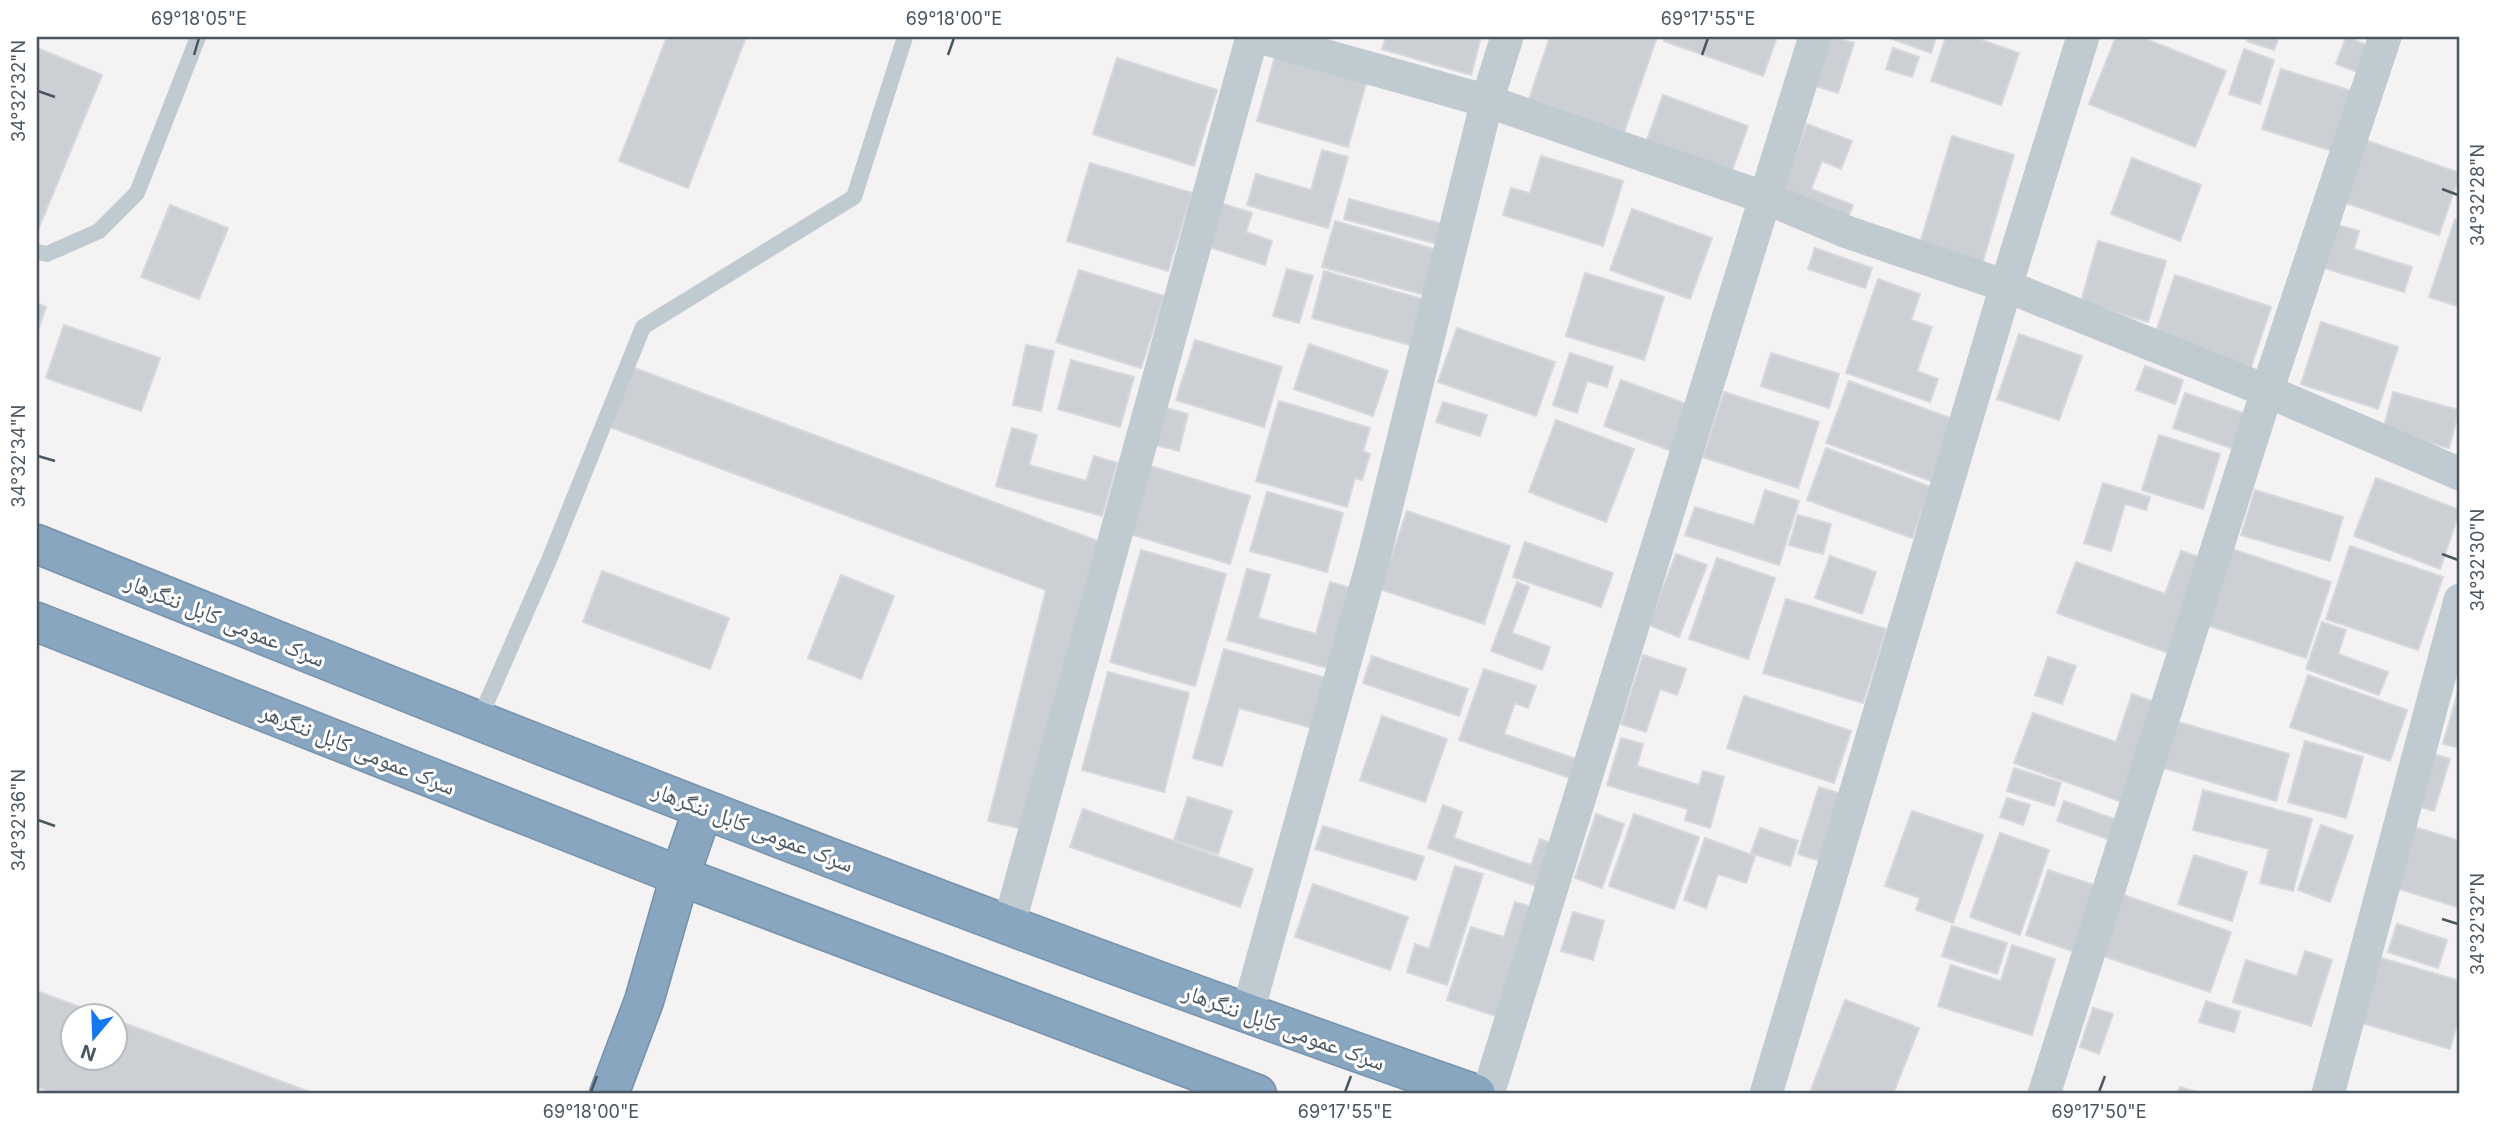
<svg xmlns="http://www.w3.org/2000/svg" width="2497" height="1131" viewBox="0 0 2497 1131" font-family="Inter,'Noto Naskh Arabic',sans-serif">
  <rect width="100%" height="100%" fill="#f4f2f2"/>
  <g fill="#cccfd4" stroke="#d6d8dd" stroke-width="2">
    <polygon points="667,37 746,37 688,188 619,161"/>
    <polygon points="1386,37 1481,37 1471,75 1382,49"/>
    <polygon points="1550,37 1657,37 1624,132 1529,99"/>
    <polygon points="1665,37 1777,37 1763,76 1664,41"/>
    <polygon points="1831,37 1854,43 1838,93 1816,86"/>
    <polygon points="1887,37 1936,37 1931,53"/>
    <polygon points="1946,37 1973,37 2019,53 2001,105 1931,81"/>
    <polygon points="2116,37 2141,37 2226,71 2195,147 2089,104"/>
    <polygon points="2248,37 2279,37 2274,50 2247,41"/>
    <polygon points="2346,37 2370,46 2360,73 2336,64"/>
    <polygon points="1278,46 1369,73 1348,147 1257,121"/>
    <polygon points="37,48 102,75 37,232"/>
    <polygon points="1893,48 1919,57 1912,77 1886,69"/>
    <polygon points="2244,49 2274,60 2260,104 2229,94"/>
    <polygon points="1117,58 1217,90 1194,166 1093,134"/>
    <polygon points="2281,69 2355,92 2336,152 2262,129"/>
    <polygon points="1663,95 1748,126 1729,179 1644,148"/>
    <polygon points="1807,124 1852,141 1841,169 1822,161 1811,189 1853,205 1846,222 1780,197"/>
    <polygon points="1952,136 2014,155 1981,268 1918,250"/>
    <polygon points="2365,140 2460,173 2439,235 2343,202"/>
    <polygon points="1322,150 1348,157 1328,228 1247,205 1256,174 1311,190"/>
    <polygon points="1541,156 1623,181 1603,246 1503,215 1511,188 1530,193"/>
    <polygon points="2132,158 2201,185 2180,241 2111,214"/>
    <polygon points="1090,163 1192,193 1168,271 1067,241"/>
    <polygon points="1349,199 1446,225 1441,245 1344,219"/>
    <polygon points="1217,202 1252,213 1246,232 1272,241 1265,265 1203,245"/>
    <polygon points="170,205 228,228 199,299 141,277"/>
    <polygon points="1632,209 1712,238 1690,299 1610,270"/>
    <polygon points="2455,219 2460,221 2460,307 2429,297"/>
    <polygon points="1335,221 1444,252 1432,297 1322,267"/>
    <polygon points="2337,225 2359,231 2354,249 2412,267 2404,292 2324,268"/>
    <polygon points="2098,241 2166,261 2148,322 2081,302"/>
    <polygon points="1815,248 1872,268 1865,288 1808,269"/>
    <polygon points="1287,269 1313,276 1299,323 1273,316"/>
    <polygon points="1079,270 1164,296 1141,368 1056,342"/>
    <polygon points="1324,271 1429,301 1417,347 1312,318"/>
    <polygon points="1585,273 1664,297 1644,360 1566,336"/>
    <polygon points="2175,275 2271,307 2249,373 2153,341"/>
    <polygon points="1878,279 1920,294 1911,320 1932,327 1917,371 1938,379 1930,402 1846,373"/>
    <polygon points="37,303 46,307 37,333"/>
    <polygon points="2321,322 2398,347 2378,409 2301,384"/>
    <polygon points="64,325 160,358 141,411 46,378"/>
    <polygon points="1457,328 1555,362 1536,416 1438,382"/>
    <polygon points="2019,334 2082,356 2059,420 1997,399"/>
    <polygon points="1195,340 1282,367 1264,427 1176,400"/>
    <polygon points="1309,344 1388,371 1373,416 1294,389"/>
    <polygon points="1026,345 1054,351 1041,411 1013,405"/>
    <polygon points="1570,353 1613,367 1607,387 1587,381 1577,413 1553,405"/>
    <polygon points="1771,353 1839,374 1829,408 1761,386"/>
    <polygon points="1071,360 1134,377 1120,427 1058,409"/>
    <polygon points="629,366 1098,541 1022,829 988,821 1046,590 607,426"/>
    <polygon points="2145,366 2183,380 2175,404 2136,390"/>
    <polygon points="1621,380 1695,407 1677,453 1604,426"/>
    <polygon points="1849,381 1953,419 1931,481 1826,443"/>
    <polygon points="1724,392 1819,422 1798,488 1703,457"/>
    <polygon points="2393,392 2459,410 2449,448 2383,431"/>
    <polygon points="2185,393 2252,416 2239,451 2173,428"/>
    <polygon points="1279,401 1370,428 1363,451 1370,454 1362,480 1355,478 1347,507 1256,481"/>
    <polygon points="1443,402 1487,415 1480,436 1436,422"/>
    <polygon points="1162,407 1188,414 1179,451 1152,444"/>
    <polygon points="1556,420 1634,449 1606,522 1529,492"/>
    <polygon points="1012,428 1037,435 1029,465 1086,481 1094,456 1117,463 1102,516 996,486"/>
    <polygon points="2159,435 2220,454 2203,509 2142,490"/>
    <polygon points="1826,448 1931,487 1912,538 1807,500"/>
    <polygon points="1150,466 1250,496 1230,564 1130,534"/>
    <polygon points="2376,478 2460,510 2440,569 2354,536"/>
    <polygon points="2103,483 2150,497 2146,510 2125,504 2111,551 2084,543"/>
    <polygon points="1765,490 1799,501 1779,565 1685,535 1695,507 1754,525"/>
    <polygon points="2255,490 2343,517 2330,561 2241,535"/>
    <polygon points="1267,492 1343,513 1327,572 1250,551"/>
    <polygon points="1407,511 1510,546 1484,624 1380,589"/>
    <polygon points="1798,515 1831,524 1823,554 1789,545"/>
    <polygon points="1525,542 1613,573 1601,607 1513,577"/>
    <polygon points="2350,546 2443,577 2418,650 2326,619"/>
    <polygon points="2232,549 2331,582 2306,658 2207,625"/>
    <polygon points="1141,550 1226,574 1195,686 1110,662"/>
    <polygon points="2181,551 2205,559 2171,654 2057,613 2076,562 2165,594"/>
    <polygon points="1676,554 1707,565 1679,637 1649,625"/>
    <polygon points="1830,556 1876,572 1862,614 1815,598"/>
    <polygon points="1717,558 1775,578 1748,659 1689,639"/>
    <polygon points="1247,569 1270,575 1258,618 1316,634 1330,582 1354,589 1331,669 1227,640"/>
    <polygon points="602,571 729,618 710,669 583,622"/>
    <polygon points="841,575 894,596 861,679 808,658"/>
    <polygon points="1517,582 1529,587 1512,633 1550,647 1542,670 1491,651"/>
    <polygon points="1786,599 1886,629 1863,703 1763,673"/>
    <polygon points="2322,622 2346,630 2338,654 2388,672 2379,695 2306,669"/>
    <polygon points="1224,649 1330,679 1316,729 1239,708 1222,766 1193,758"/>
    <polygon points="1643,655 1686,669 1677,695 1660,689 1646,732 1621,724"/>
    <polygon points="1372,656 1468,689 1459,716 1363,683"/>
    <polygon points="2048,657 2076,666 2062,704 2035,695"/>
    <polygon points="1484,669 1536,686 1528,708 1515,703 1504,734 1576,759 1570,778 1459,740"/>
    <polygon points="1108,672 1189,693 1164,792 1082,770"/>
    <polygon points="2308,675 2407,710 2390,761 2290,727"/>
    <polygon points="2460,685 2460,748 2443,744"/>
    <polygon points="2132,694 2160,704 2125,803 2014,763 2033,713 2116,742"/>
    <polygon points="1744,696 1851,731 1834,783 1727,748"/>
    <polygon points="1382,716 1447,739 1425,802 1360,780"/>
    <polygon points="2178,722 2289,754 2276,801 2164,768"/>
    <polygon points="1621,738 1643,744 1637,766 1699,785 1703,771 1724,777 1710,828 1685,820 1688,809 1607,785"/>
    <polygon points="2305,741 2363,757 2346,818 2288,802"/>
    <polygon points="2425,752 2450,759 2434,811 2411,804"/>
    <polygon points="2014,768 2061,783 2054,806 2007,791"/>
    <polygon points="1819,787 1841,794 1820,861 1798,854"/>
    <polygon points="2203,790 2312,819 2293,891 2260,883 2269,849 2193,830"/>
    <polygon points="1188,797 1232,811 1218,854 1174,840"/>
    <polygon points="2007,798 2030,805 2023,825 2000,817"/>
    <polygon points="2064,801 2120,821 2113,841 2057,821"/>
    <polygon points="1443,805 1462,812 1454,838 1531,865 1540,839 1557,845 1542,888 1428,848"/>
    <polygon points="1083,809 1253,869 1240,907 1070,847"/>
    <polygon points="1912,811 1983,835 1953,923 1916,910 1920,898 1885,886"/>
    <polygon points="1596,814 1624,824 1602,888 1575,878"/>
    <polygon points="1634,814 1699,837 1674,909 1609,886"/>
    <polygon points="2321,825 2353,836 2330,902 2298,890"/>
    <polygon points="2408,825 2460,841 2460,908 2390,886"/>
    <polygon points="1323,826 1424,857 1416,880 1315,849"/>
    <polygon points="1760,828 1798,841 1790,866 1751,853"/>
    <polygon points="2000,833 2049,850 2020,935 1970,917"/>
    <polygon points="1705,838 1755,856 1746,883 1718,874 1706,908 1684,900"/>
    <polygon points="2194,855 2247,872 2232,921 2178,904"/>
    <polygon points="1455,866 1483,874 1447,985 1407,972 1415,944 1429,949"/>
    <polygon points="2048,870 2097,886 2075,952 2026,935"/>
    <polygon points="1313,884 1408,917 1390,970 1295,937"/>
    <polygon points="2118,893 2231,932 2210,992 2097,954"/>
    <polygon points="1515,902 1538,909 1502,1018 1447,1000 1471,927 1504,937"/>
    <polygon points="1573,912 1604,921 1593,960 1561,951"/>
    <polygon points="2397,924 2447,940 2438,968 2388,952"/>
    <polygon points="1952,926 2007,943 1997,974 1942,956"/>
    <polygon points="2012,945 2055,959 2032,1035 1938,1006 1951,965 2001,981"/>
    <polygon points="2305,951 2332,960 2311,1026 2233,1002 2246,960 2297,976"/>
    <polygon points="2378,957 2460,981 2460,1013 2450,1049 2359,1022"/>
    <polygon points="37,991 104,1016 74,1016 74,1058 116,1058 116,1020 315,1094 55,1094 37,1087"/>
    <polygon points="1845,1000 1919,1028 1893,1094 1823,1094 1811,1090"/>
    <polygon points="2206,1001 2240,1012 2234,1032 2199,1022"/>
    <polygon points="2093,1008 2113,1014 2099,1054 2080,1047"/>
    <polygon points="2180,1087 2203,1094 2177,1094"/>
  </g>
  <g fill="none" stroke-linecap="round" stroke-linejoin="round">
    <g stroke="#7491ad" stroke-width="41">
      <g id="highway">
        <path d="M37,544C513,736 990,926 1476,1094"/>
        <polyline points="37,622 680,876 1257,1094"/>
        <polyline points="609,1094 644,1001 680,876 703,809"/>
      </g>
    </g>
    <g stroke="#c0cad1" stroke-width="16">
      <polyline points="37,252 47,254 99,231 137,193 198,37"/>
      <polyline points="478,722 549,560 643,327 854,197 905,37"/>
    </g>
    <g stroke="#c0cad1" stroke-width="33">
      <polyline points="1259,37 1487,101 1766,198 1847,232 2006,286 2267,391 2460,474"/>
      <polyline points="1009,925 1252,37"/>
      <polyline points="1247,1015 1374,557 1487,101 1507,37"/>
      <polyline points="1488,1094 1815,37"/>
      <polyline points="1766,1094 2006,286 2083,37"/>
      <polyline points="2044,1094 2267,391 2385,37"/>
      <polyline points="2328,1094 2460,600"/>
    </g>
    <use href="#highway" stroke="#89a6c1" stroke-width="38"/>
  </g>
  <path fill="none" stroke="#495660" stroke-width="2.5" d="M194,55L199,38M948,55L954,38M1702,55L1708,38M38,91L55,97M2442,189L2458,195M38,456L55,461M2442,554L2458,560M38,820L55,826M2442,919L2458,924M591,1092L597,1076M1345,1092L1351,1076M2099,1092L2105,1076"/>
  <g text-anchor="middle" stroke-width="6" stroke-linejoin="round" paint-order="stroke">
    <g font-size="23" fill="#495660" stroke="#fff">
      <text transform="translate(225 620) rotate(22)" y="8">سرک عمومی کابل ننگرهار</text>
      <text transform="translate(358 749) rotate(22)" y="8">سرک عمومی کابل ننگرهر</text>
      <text transform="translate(753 827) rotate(21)" y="8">سرک عمومی کابل ننگرهار</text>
      <text transform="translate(1284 1027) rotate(20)" y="8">سرک عمومی کابل ننگرهار</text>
    </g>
  </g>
  <rect width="2497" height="1131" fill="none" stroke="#ffffff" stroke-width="77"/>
  <g transform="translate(94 1037) rotate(199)"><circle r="33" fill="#ffffff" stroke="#b6bbbf" stroke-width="2"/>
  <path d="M0-5L12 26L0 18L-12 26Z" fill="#1577ec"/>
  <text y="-10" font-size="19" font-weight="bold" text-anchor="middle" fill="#495660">N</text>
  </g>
  <rect x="38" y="38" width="2420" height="1054" fill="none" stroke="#495660" stroke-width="2.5"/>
  <g font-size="18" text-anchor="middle" fill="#495660">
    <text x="199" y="25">69°18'05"E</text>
    <text x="954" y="25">69°18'00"E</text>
    <text x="1708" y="25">69°17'55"E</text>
    <text transform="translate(19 91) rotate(-90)" y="6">34°32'32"N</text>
    <text transform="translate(2478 195) rotate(-90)" y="6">34°32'28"N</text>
    <text transform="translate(19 456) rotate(-90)" y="6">34°32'34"N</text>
    <text transform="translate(2478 560) rotate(-90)" y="6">34°32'30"N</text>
    <text transform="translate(19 820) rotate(-90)" y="6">34°32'36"N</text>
    <text transform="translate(2478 924) rotate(-90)" y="6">34°32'32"N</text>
    <text x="591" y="1118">69°18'00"E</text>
    <text x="1345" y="1118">69°17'55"E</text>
    <text x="2099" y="1118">69°17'50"E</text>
  </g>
</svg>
